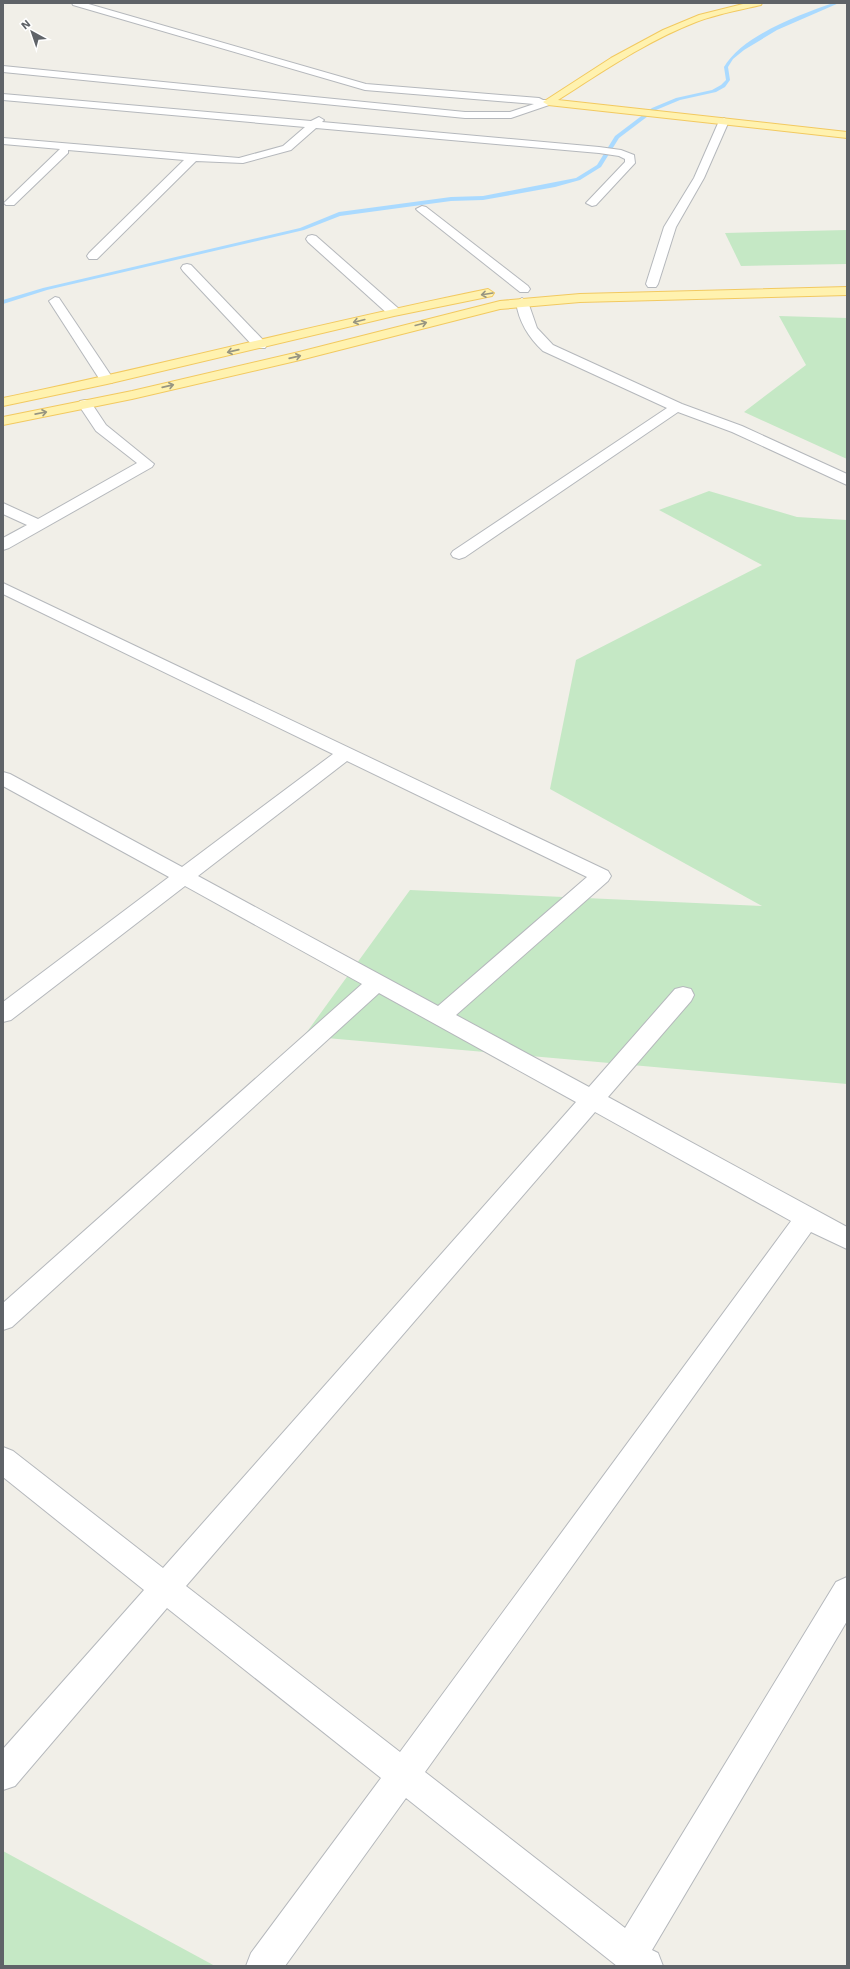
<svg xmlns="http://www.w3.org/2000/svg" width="850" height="1969" viewBox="0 0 850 1969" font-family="'Work Sans',sans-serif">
  <rect width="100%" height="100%" fill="#f1efe8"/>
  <g fill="#c5e8c5">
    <polygon points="847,230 847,264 741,266 725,233"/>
    <polygon points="779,316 847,318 847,459 744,412 806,365"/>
    <polygon points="709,491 797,517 847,520 847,1084 304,1036 410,890 762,906 550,789 576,660 762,565 659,510"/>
    <polygon points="3,1851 215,1966 3,1966"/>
  </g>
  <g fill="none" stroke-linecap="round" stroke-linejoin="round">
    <path fill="#aadaff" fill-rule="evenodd" d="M833,3H839L777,30L744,50L733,59L728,67L730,80L725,87L716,92L680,100L656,110L619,138L601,167L580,180L555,187L483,200L451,201L340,216L304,230L47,290L3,304V300L43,288L300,228L339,212L451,197L483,196L576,178L597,165L615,136L652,108L676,98L712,90L721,85L726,80L724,67C743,35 799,15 833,3Z"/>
    <g stroke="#b5b8bc" stroke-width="2">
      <g id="minor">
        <polygon points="72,3 85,3 366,84 539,98 543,100 552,100 553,102 552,104 511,118 465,118 3,72 3,66 465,112 510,112 534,104 365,90 73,5"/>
        <polygon points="3,94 311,121 319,117 324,120 322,122 599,147 621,150 634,155 635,163 596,205 592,206 586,203 625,162 625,159 619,156 599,153 316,128 291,150 243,163 196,161 97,259 89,259 87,256 89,253 184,160 68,150 68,153 14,205 6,205 4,203 6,201 60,149 3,144 3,138 239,158 283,146 305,127 3,100"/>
        <polygon points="724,118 729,121 704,178 676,227 658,284 656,287 648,287 646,284 664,227 694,178 719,121"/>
        <polygon points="422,206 426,207 528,286 530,289 528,292 520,292 418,211 416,209"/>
        <polygon points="312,235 316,236 399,309 400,312 399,315 389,315 308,242 306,239 308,236"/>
        <polygon points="187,264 191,265 265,342 267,345 265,348 255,348 183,271 181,268 183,265"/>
        <polygon points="55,297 59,298 114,380 112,383 102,383 100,380 49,301"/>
        <path d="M522,298L528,302L537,328L553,345L682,404L742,426L847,474V485L732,432L678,412L465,557L459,559L453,557L451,554L453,551L667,408L543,351C528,337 519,322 516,302Z"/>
        <polygon points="85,400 90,401 106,425 154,464 152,467 9,548 3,550 3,538 27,525 3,514 3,503 38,519 137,463 96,431 78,404 80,401"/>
        <path d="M3,583L608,871L611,876L608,881L456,1015L589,1087L675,989L683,987L691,989L694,995L691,1001L608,1097L847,1227V1249L811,1232L425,1772L625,1928L836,1582L847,1577V1621L652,1950L658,1953L663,1966H617L406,1798L285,1966H246L251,1953L381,1778L167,1608L15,1786L3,1790V1749L144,1590L3,1477V1447L13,1451L163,1568L576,1102L379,993L12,1327L3,1330V1303L362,984L185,886L11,1020L3,1022V1002L169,877L3,786V772L10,774L182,867L333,754L3,594ZM347,761L587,877L438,1006L198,876ZM595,1112L791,1221L400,1752L186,1586Z"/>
      </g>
    </g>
    <g stroke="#f2c960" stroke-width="2">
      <g id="major">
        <path d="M747,3H762L761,5C739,10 717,14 696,22C647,41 602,72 558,100L847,132V138L548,105L543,102L611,58L663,30L699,15Z"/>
        <polygon points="847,287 847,295 580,302 500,309 300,360 132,399 3,425 3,417 132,391 299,352 500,301 580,294"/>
        <path d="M488,289L494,293L492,296L394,316L107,384L3,406V398C165,364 326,322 488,289Z"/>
      </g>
    </g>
    <use href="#minor" fill="#fff" fill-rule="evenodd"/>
    <use href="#major" fill="#fff2af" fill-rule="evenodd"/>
  </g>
  <defs><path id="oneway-shaft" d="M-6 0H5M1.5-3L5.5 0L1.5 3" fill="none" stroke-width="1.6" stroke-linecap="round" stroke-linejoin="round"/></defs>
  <g stroke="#979581">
    <use href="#oneway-shaft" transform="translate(487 294) rotate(171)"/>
    <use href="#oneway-shaft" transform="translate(359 321) rotate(166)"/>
    <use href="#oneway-shaft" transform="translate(421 324) rotate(-15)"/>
    <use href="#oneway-shaft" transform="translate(233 351) rotate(167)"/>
    <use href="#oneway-shaft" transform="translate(295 357) rotate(-13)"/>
    <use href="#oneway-shaft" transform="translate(168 386) rotate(-13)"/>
    <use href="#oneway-shaft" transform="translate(41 413) rotate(-11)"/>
  </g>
  <rect width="850" height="1969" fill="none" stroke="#5f6368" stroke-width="8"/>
  <g transform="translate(32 32) rotate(320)" stroke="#ffffff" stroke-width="3" paint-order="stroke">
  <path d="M0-3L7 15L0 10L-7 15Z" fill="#5f6368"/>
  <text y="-6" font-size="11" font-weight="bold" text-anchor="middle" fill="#5f6368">N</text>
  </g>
</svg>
